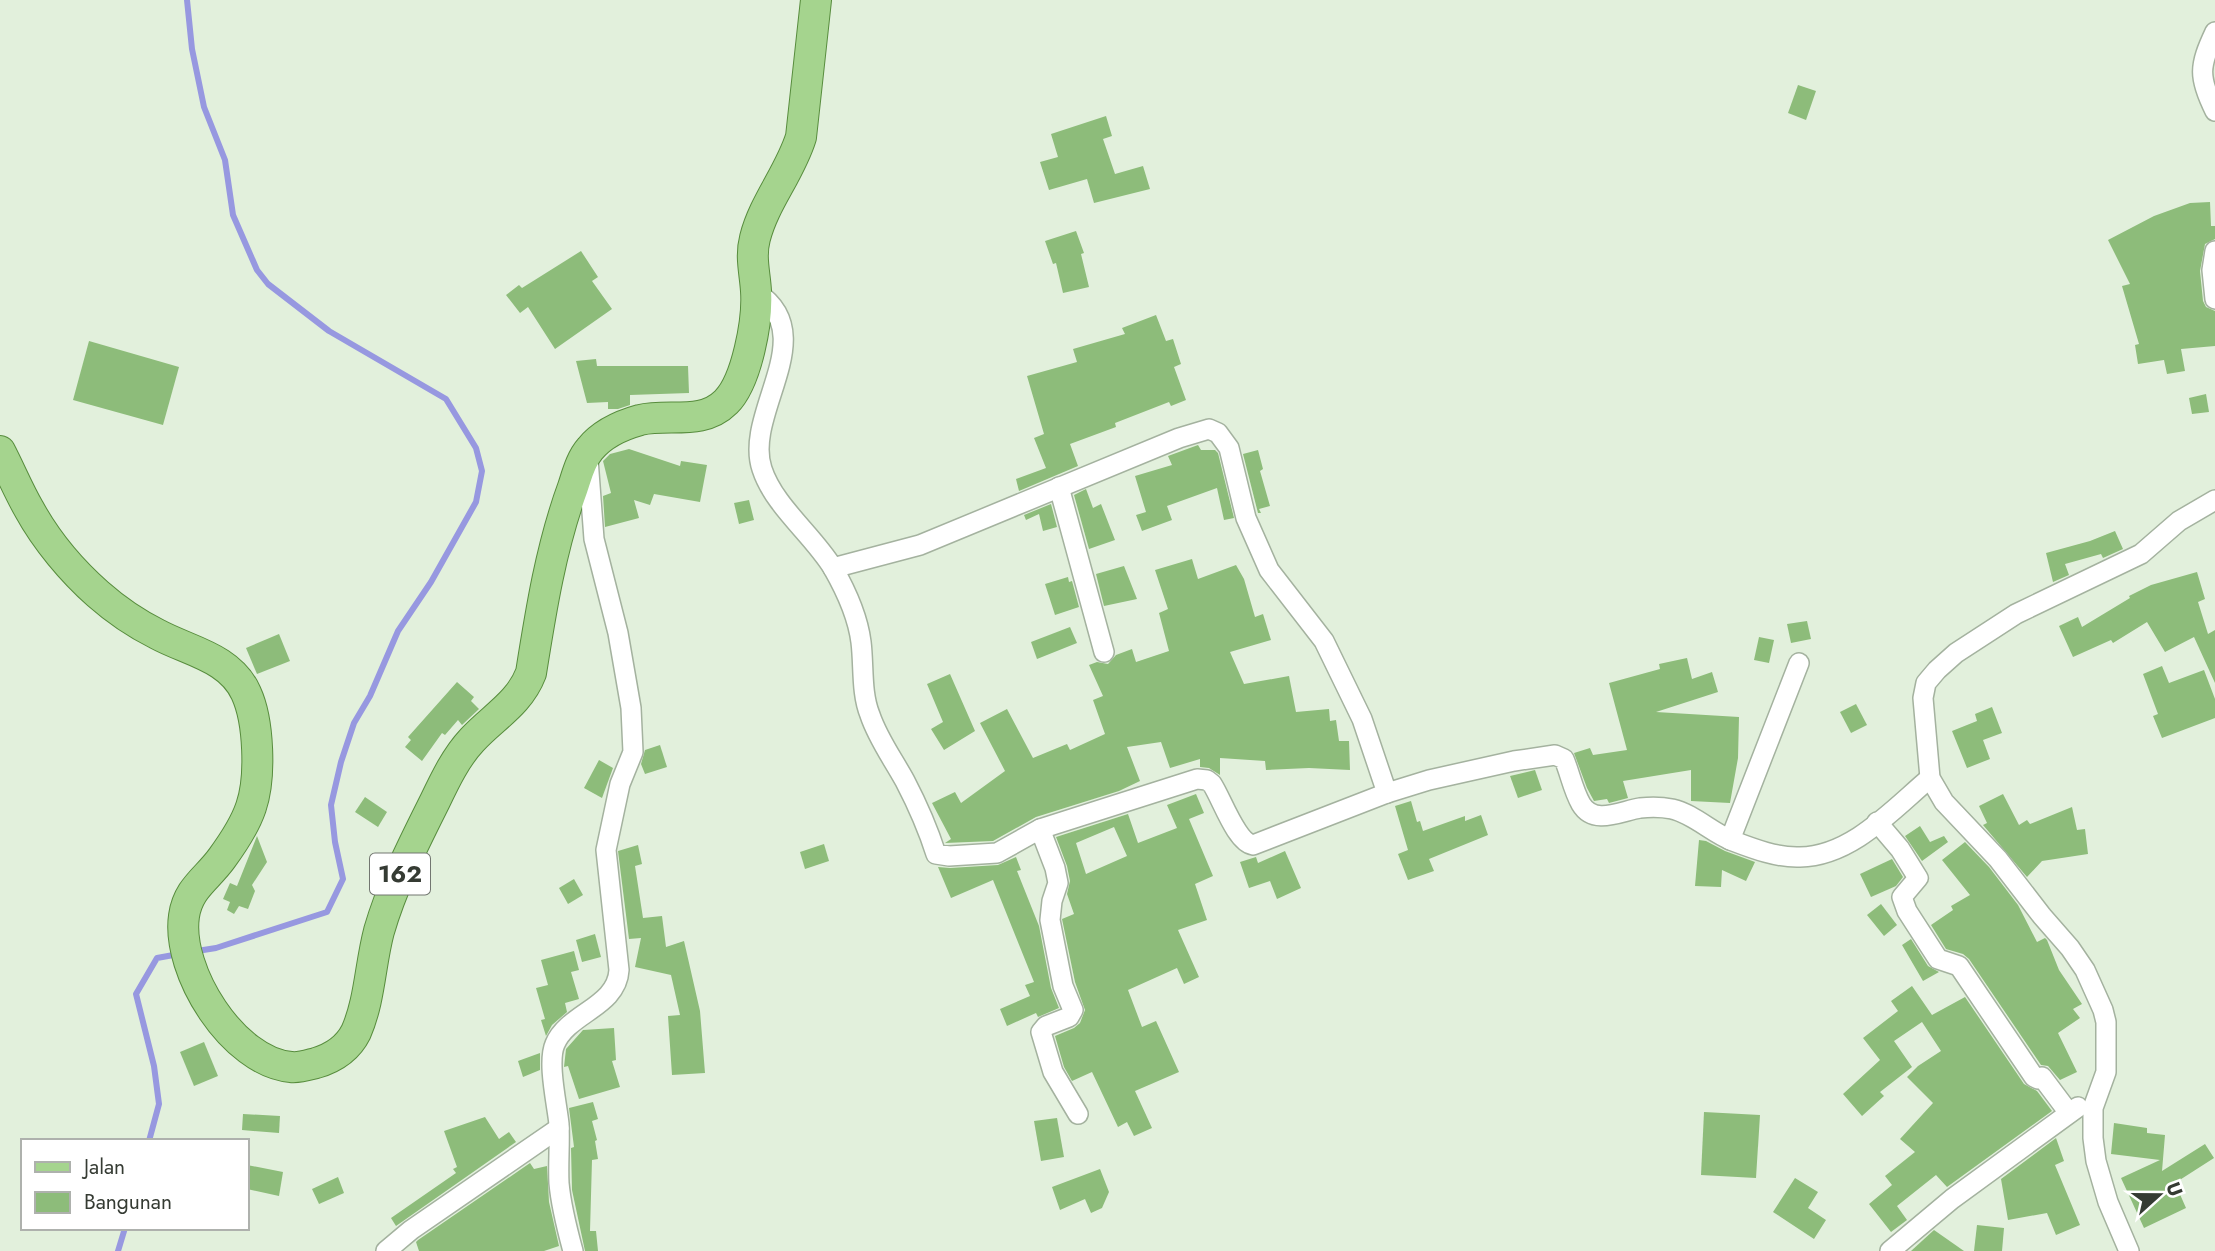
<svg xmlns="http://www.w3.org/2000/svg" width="2215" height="1251" viewBox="0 0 2215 1251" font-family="Jost,sans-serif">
  <rect width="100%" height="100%" fill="#e2f0dc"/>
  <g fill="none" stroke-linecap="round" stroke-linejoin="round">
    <g stroke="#9798e0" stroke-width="6">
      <polyline points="187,0 192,49 204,107 225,160 233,215 257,270 268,284 329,331 446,399 476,448 482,471 476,502 431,582 398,631 370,696 354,723 341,762 331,805 335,842 343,879 327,912 216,948 197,951"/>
      <polyline points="149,1141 159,1104 154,1066 136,994 157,958 179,954"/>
      <polyline points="118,1251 125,1228"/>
    </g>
  </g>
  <g fill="#8dbc7a" fill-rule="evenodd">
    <polygon points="1798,85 1816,91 1806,120 1788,113"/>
    <polygon points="1106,116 1112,136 1103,139 1115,174 1143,166 1150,189 1094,203 1087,179 1049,190 1040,162 1058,157 1051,134"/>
    <polygon points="2210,202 2211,226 2215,226 2215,239 2205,244 2200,271 2203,301 2206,307 2215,311 2215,346 2181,349 2185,371 2167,374 2164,360 2138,364 2135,345 2139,344 2122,286 2130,284 2108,240 2154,216 2190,203"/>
    <polygon points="1076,231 1084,253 1081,254 1089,287 1063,293 1056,263 1053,264 1045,241"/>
    <polygon points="581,251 598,277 592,281 612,309 555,349 528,307 520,313 506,295 519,285 522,288"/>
    <polygon points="1156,315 1166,341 1173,339 1181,364 1174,367 1186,400 1171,406 1169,402 1115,423 1116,427 1070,444 1078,466 1019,491 1016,479 1046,468 1034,438 1044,434 1027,376 1077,362 1073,349 1125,334 1122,328"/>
    <polygon points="89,341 179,367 163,425 73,400"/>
    <polygon points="596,359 597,366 688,366 689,393 630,395 630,405 618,409 608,409 608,402 587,403 576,361"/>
    <polygon points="2206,394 2209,412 2192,414 2189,398"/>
    <polygon points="1198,445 1201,450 1215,450 1218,453 1234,518 1224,520 1217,488 1167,506 1172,520 1142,531 1136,515 1146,512 1135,476 1172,465 1168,456"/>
    <polygon points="629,449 680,466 681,461 707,465 700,502 654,494 650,505 634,500 639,518 605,527 603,496 611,493 603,461 610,454"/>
    <polygon points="1258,450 1263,469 1260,471 1270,506 1259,509 1261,513 1258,513 1243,454"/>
    <polygon points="1086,489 1093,508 1101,504 1115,540 1089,549 1074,495"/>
    <polygon points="749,500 754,520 739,524 734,503"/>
    <polygon points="1051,504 1057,527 1043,531 1039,514 1026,520 1024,515"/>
    <polygon points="2115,531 2123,549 2103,558 2101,554 2065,564 2069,575 2053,582 2046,553 2090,541"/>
    <polygon points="1192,559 1198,579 1236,565 1244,579 1255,617 1263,614 1271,640 1230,652 1244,684 1289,676 1296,712 1329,709 1330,721 1336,720 1339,741 1349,741 1350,770 1309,768 1266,770 1265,761 1220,758 1220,775 1209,768 1200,767 1200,759 1170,768 1161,742 1127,747 1140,781 1119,791 1036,817 993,841 945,843 951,839 932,803 955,792 961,803 1005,771 980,723 1007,709 1033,758 1067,744 1070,750 1105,734 1093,700 1103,696 1089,665 1097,662 1108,664 1116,655 1132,649 1136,662 1169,651 1159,613 1168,609 1155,570"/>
    <polygon points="1124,566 1137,599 1104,606 1096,574"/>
    <polygon points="2197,572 2205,599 2198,602 2208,634 2215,630 2215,683 2194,637 2165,652 2147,622 2113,643 2111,640 2073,657 2059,626 2078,617 2082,627 2130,598 2129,596 2151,585"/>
    <polygon points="1068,577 1069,582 1072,581 1079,607 1055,615 1045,584"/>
    <polygon points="1807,621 1811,639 1791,643 1787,624"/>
    <polygon points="1070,627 1077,643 1037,659 1031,642"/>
    <polygon points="279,634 290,661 257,674 246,648"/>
    <polygon points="1759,637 1774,640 1769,663 1754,660"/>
    <polygon points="1687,658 1692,679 1712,672 1718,692 1656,712 1739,717 1738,758 1730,803 1691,801 1691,770 1623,781 1628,798 1609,803 1607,799 1594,801 1587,788 1574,753 1590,748 1593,755 1627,750 1609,683 1660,669 1659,664"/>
    <polygon points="2162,666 2169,683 2204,670 2215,699 2215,718 2162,738 2153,716 2158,714 2143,674"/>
    <polygon points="950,674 975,731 944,750 931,729 943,722 927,684"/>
    <polygon points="457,682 474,697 471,701 479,709 462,725 458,720 445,735 442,733 422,761 405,747 411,740 408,737"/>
    <polygon points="1856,704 1867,725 1851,733 1840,712"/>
    <polygon points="1992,707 2002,733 1983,740 1990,759 1967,768 1952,731 1977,721 1975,714"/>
    <polygon points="660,745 667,767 645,774 641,764 645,750"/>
    <polygon points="599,760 613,768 602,798 584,788"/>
    <polygon points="1535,770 1542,790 1518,798 1510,776"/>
    <path d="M1196,794L1204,813L1189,819L1213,876L1195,884L1207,920L1178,930L1199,977L1184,984L1177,968L1128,990L1142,1027L1156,1021L1179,1072L1135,1091L1152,1128L1134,1136L1127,1122L1118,1127L1092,1072L1072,1081L1064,1067L1055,1036L1074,1028L1080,1023L1085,1010L1075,982L1062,919L1074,914L1067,894L1070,881L1067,866L1056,837L1128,814L1138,843L1177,828L1167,805ZM1114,827L1127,856L1086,874L1076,843Z"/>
    <polygon points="2003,794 2019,825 2027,820 2030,824 2072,807 2077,830 2085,829 2088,854 2042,861 2027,877 1983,825 1987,823 1979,806"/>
    <polygon points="365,797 387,812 378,827 355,812"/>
    <polygon points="1411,801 1417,822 1420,821 1423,831 1465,816 1465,821 1481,815 1488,835 1429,859 1434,871 1408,880 1398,854 1408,850 1395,806"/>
    <polygon points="1920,826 1930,842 1944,836 1948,842 1922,861 1905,836"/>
    <polygon points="257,836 267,862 252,885 255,891 248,909 239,906 234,914 227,910 230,902 223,899 230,883 237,886"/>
    <polygon points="1699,840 1706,841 1725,851 1755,862 1746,881 1722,870 1721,887 1695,886"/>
    <polygon points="1965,842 1989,867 2018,905 2037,942 2045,938 2047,940 2059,970 2082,1004 2073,1009 2080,1018 2058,1033 2077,1072 2060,1080 2048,1066 2041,1065 1969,959 1963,954 1946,949 1931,925 1953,910 1951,906 1970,895 1942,860"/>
    <polygon points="824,844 829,861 805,869 800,852"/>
    <polygon points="638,845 642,864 635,866 643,918 662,916 666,947 684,941 700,1011 705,1073 672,1075 668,1016 680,1015 671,975 635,967 641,938 629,939 618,851"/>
    <polygon points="1285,851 1301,888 1277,899 1270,881 1249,888 1240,862 1256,857 1258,863"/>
    <polygon points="1016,857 1021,870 1017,871 1039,926 1051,988 1059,1008 1038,1017 1036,1013 1007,1026 1000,1009 1030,996 1025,985 1034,982 993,880 951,898 938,867 950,868 998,865"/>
    <polygon points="1892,859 1903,877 1896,886 1871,897 1860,874"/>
    <polygon points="574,879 583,895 568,904 559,888"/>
    <polygon points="1881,904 1897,925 1884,936 1867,915"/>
    <polygon points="595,934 601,957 582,962 576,940"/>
    <polygon points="1911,939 1928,966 1939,972 1923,981 1902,945"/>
    <polygon points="574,951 579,970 571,972 579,999 565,1003 567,1012 552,1025 546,1036 541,1020 545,1019 536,988 548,985 541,960"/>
    <polygon points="1912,986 1932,1015 1965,997 2024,1084 2037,1091 2052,1111 1947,1187 1936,1175 1897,1206 1907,1220 1891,1232 1869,1204 1892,1185 1885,1176 1915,1152 1900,1139 1933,1103 1907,1077 1918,1066 1941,1051 1922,1022 1894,1041 1912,1067 1880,1092 1884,1096 1862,1116 1843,1094 1880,1060 1863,1038 1898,1011 1891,1001"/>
    <polygon points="614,1028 616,1060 612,1061 620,1087 579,1099 568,1066 564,1067 566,1049 583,1030"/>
    <polygon points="204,1042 218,1076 194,1086 180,1052"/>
    <polygon points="540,1053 540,1070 523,1077 518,1061"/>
    <polygon points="593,1102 598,1119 592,1121 597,1140 595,1141 598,1159 592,1160 590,1231 596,1231 598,1251 585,1251 572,1190 571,1148 574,1147 569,1108"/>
    <polygon points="1704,1112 1760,1115 1756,1178 1701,1175"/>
    <polygon points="243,1114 280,1116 279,1133 242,1130"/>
    <polygon points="485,1117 499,1139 509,1132 516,1142 396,1226 391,1218 456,1173 453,1169 457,1167 444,1131"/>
    <polygon points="1057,1118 1064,1157 1041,1161 1034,1121"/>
    <polygon points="2114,1123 2147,1128 2147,1133 2165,1135 2162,1171 2205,1144 2214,1158 2175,1183 2186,1208 2144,1228 2121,1178 2160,1160 2111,1154"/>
    <polygon points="2056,1138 2064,1161 2055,1165 2080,1225 2056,1235 2047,1213 2008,1220 2001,1179"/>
    <polygon points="530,1163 534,1169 547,1166 549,1202 559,1246 544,1251 419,1251 416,1242 418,1240"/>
    <polygon points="247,1165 283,1172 279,1196 247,1189"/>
    <polygon points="1100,1169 1109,1192 1102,1208 1091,1213 1085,1199 1060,1210 1052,1187"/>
    <polygon points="338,1177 344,1193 319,1204 312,1189"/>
    <polygon points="1795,1178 1818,1192 1808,1208 1826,1220 1814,1239 1773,1212"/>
    <polygon points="1977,1225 2004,1228 2002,1251 1974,1251"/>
    <polygon points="1934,1230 1964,1251 1911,1251"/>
  </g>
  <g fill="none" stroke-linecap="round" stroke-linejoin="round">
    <g stroke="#a4b29f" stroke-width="22">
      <g id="street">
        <path d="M2215,32C2199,66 2198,77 2215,111"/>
        <polyline points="2215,251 2212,270 2215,299"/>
        <path d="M756,292C823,335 743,413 762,469C774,506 813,535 833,568C845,589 858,618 861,642C864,666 861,693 870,715C878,739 893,759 905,781C917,804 928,829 936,854L949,856L997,853L1040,829L1197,779L1207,780L1212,784C1222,799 1236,842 1253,845L1387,793L1429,780L1514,761L1555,755L1564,759C1570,773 1573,790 1581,804C1594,826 1621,811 1640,808C1650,807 1662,807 1672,809C1694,814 1712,833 1733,841C1754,849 1778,858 1800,857C1852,856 1893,809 1930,778"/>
        <polyline points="1059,487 1104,652"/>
        <polyline points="833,568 920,545 1179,438 1209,429 1218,433 1229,448 1246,518 1269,570 1324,641 1362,719 1387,793"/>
        <polyline points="1877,822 1900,849 1918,878 1902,897 1907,911 1938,959 1959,966 2034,1077 2038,1079 2042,1077 2069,1113"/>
        <polyline points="1040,829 1055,868 1058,883 1052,901 1050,920 1063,986 1073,1010 1069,1017 1046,1026 1041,1032 1053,1072 1078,1114"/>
        <polyline points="1730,840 1799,663"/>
        <polyline points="386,1251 411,1230 559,1128"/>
        <path d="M573,1251C567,1229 561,1206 559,1183C558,1163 560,1144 559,1124C557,1104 547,1062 555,1044C568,1013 617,1007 619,970L606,850L620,784L633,752L631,708L618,633L594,539L588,459"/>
        <polyline points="1890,1251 1952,1199 2078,1107"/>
        <polyline points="2129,1251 2108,1202 2096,1161 2093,1138 2093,1108 2106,1072 2106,1022 2103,1010 2085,970 2070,948 2042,916 1998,859 1944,802 1930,778 1923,698 1926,683 1937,670 1956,653 2016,614 2141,554 2179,521 2215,500"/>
      </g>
    </g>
    <g stroke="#578c3d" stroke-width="32">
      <path id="primary" d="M0,451C10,470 18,490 29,509C46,540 72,571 98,594C115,609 137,624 157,634C188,651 230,657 246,693C259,721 261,778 251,807C245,825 233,843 222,858C207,879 188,888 184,916C176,971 233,1062 291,1067C299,1068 308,1065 316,1063C333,1058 348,1048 356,1032C370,1000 370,965 379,931C392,886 414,843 435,801C445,780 456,757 472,740C493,717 519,704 531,673C541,610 551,547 573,487C577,475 581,459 590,449C602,434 622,425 640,420C669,413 702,426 726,402C747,381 758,320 756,291C755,273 750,257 755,238C764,202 790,173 801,137L816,0"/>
    </g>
    <use href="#street" stroke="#fff" stroke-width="19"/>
    <use href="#primary" stroke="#a5d48e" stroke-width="30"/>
  </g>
  <g text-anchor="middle" stroke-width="7" stroke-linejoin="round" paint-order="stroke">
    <rect fill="#fff" stroke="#727670" stroke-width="2" x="370" y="853.5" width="60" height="41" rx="5"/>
    <g font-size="24" font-weight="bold" fill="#353b33">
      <text x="400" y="882">162</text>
    </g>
  </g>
  <rect x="21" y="1139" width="228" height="91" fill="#ffffff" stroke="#aeb1ad" stroke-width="2"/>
  <rect x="35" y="1162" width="35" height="10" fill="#a5d48e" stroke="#aeb1ad" stroke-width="2"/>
  <text x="84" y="1174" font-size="21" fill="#353b33">Jalan</text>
  <rect x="35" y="1192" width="35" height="21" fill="#8dbc7a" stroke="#aeb1ad" stroke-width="2"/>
  <text x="84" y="1209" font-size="21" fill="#353b33">Bangunan</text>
  <g transform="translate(2159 1195) rotate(69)" stroke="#ffffff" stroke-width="5" paint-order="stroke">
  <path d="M0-5L12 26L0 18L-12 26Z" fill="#353b33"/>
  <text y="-10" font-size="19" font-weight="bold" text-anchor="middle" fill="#353b33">U</text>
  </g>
</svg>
